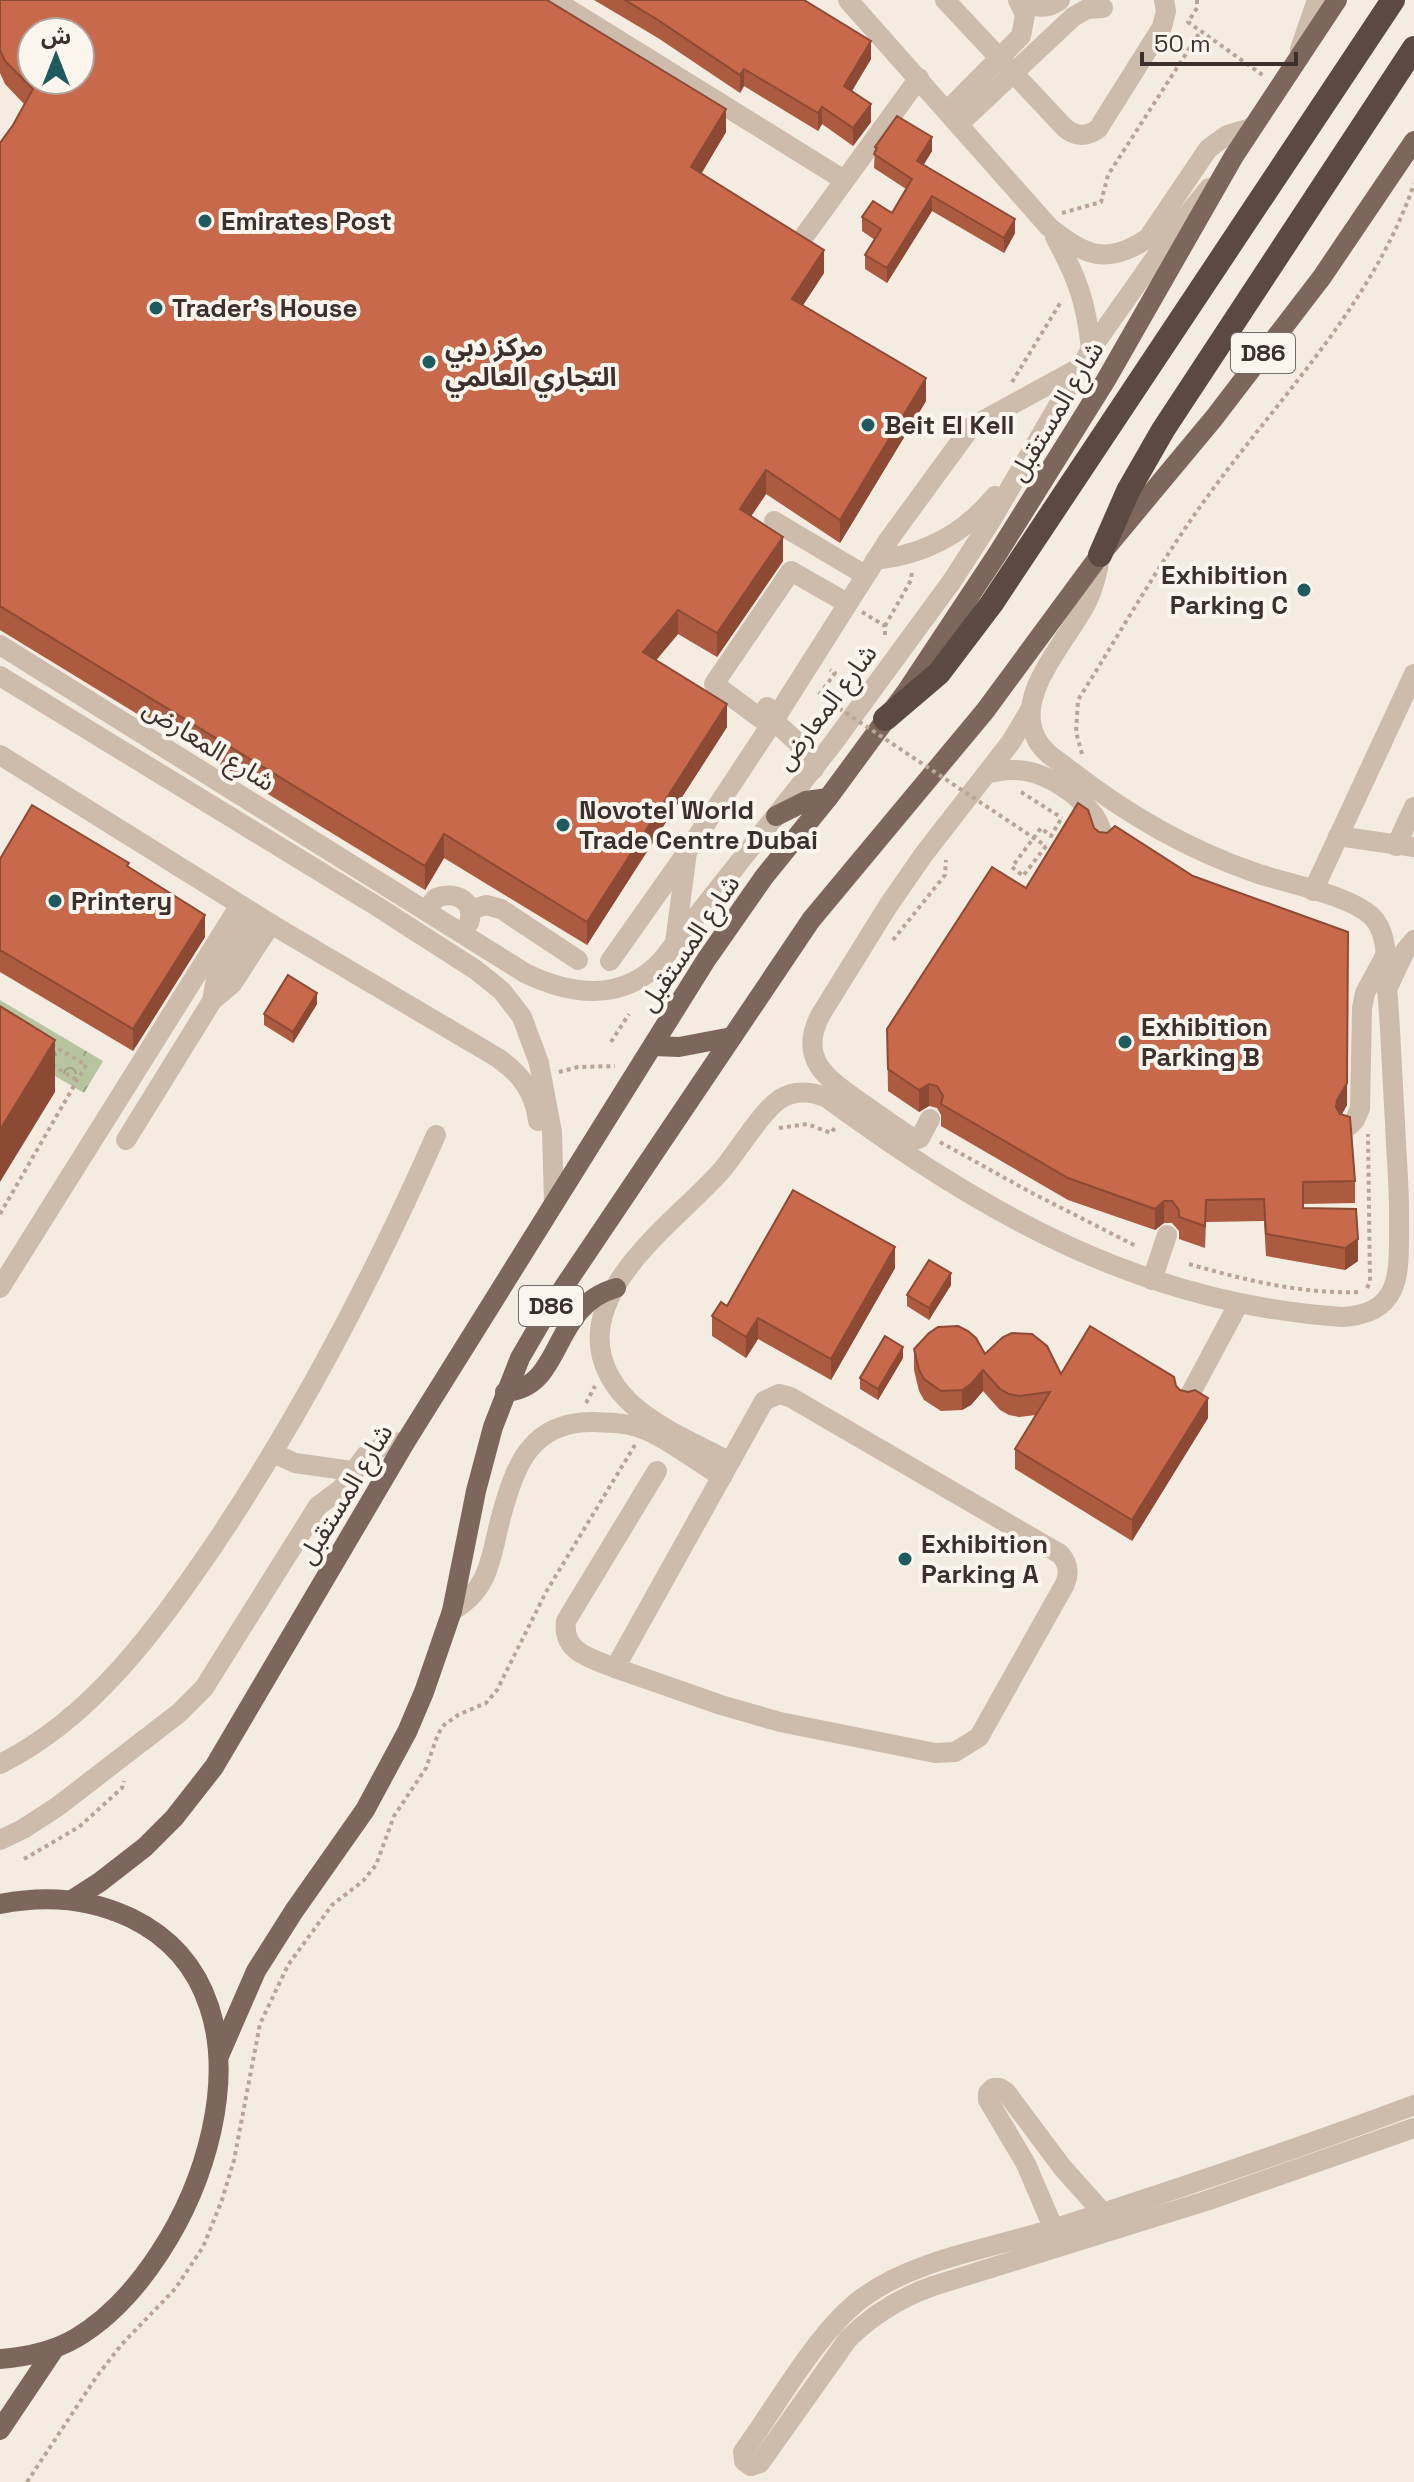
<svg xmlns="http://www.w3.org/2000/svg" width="1414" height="2482" viewBox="0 0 1414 2482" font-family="'Space Grotesk','Noto Sans Arabic',sans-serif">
  <defs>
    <pattern id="park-crowns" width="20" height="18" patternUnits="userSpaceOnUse" patternTransform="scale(2)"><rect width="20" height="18" fill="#b8c4a0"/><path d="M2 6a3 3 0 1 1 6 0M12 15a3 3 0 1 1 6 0" fill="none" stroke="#97a083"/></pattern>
  </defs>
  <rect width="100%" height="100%" fill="#f4ebe1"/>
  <polygon fill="url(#park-crowns)" points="0,1000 103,1061 84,1093 0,1044"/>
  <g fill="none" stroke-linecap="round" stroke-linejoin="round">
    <g stroke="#b9a596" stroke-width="4" stroke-dasharray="4 4" stroke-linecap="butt">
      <polyline points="1197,0 1197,8 1188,22 1264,76"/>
      <polyline points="1062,213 1101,202 1108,175 1200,32"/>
      <polyline points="1012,382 1062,300"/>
      <polyline points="862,612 885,626 885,639"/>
      <polyline points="885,626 911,580 912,571"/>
      <polyline points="819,695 835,673 830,670"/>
      <path d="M1082,754L1076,732L1078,700C1117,638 1153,574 1195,514C1270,406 1370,311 1414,184"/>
      <polyline points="1021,792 1062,818"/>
      <polyline points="1046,846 1023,876 1012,867 1041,828 1051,836 1061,819"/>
      <polyline points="893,940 945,875 946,860"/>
      <polyline points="611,1042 629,1014"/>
      <polyline points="52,1065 77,1080"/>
      <polyline points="559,1072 578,1067 615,1066"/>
      <polyline points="779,1128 807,1124 831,1133 836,1126"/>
      <polyline points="940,1142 1030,1192 1138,1247"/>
      <polyline points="0,1214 86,1065 54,1046"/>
      <path d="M1189,1264C1244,1280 1302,1294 1359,1292"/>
      <polyline points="1367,1288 1370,1282 1368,1134"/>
      <polyline points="586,1403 595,1386"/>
      <polyline points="24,1859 79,1827 122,1788 124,1781"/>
      <polyline points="27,2482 97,2376 122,2344 175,2289 203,2247 222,2200 234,2160 260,2024 288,1965 332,1905 363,1881 376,1865 394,1816 426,1768 438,1734 444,1725 458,1715 486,1703 497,1690 546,1592 635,1445"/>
    </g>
    <g stroke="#cdbbac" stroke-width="20">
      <polyline points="554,0 844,180"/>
      <path d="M848,0L1049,227C1085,256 1107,266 1148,238L1208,149L1227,135L1251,128"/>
      <path d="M945,0L1064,127C1075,137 1086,137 1098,129L1162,27L1166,11L1164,0"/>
      <path d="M1021,0C1035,8 1047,10 1060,0"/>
      <polyline points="1300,49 1317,0"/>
      <polyline points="947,111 1021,36 1025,15 1018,0"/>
      <polyline points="959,124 1073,17 1087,9 1103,8"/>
      <polyline points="805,235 919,78"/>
      <path d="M1055,237C1078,279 1086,302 1091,349"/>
      <polyline points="774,521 865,575"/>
      <path d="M875,560C924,555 964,534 995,496"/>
      <path d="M0,645L525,973C572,996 624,1002 662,960L831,746L952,581L992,519L1091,349L1170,237L1209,188"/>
      <polyline points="0,676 378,907 476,970 502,991 522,1017 539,1063 552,1132 554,1203"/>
      <polyline points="778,714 767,707 760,718 714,684 791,571 847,603"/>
      <polyline points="774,721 797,742 814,769"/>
      <path d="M0,755L271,924L498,1058C521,1074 535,1093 538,1121"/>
      <path d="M986,774C1021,764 1046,773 1074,795C1090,809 1101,819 1104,842"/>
      <polyline points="1338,836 1414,847"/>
      <polyline points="1396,846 1414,807"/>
      <polyline points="1313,891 1414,674"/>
      <path d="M426,910L436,898C455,890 476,901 469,923"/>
      <polyline points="470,910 486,905 501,909 578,960"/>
      <polyline points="675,943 687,852 778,714 887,542 971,427 1079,368"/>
      <polyline points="610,961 685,855"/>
      <polyline points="1389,985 1405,951 1414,940"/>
      <polyline points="212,1001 216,979 256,915"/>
      <path d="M930,1119L920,1138L915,1140C897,1128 880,1116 863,1104C829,1080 796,1060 821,1014L888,906L924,854L1011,742L1030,710"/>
      <polyline points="1349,1126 1355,1120 1360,1108 1362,1008 1365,993 1384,958"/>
      <polyline points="126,1140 212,1001 232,984 271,924"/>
      <polyline points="1152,1280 1167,1235"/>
      <polyline points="0,1288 240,905"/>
      <path d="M779,1394L790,1397L1060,1554C1068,1563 1070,1572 1065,1584L979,1737L955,1752L935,1753L780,1722L721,1705L615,1668L764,1401Z"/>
      <polyline points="1187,1400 1239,1303"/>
      <polyline points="273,1453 295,1463 352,1471"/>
      <path d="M730,1462C683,1436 617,1414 602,1357C583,1284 680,1218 722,1170C738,1151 761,1112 780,1099C794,1090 812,1091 827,1098C985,1214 1142,1304 1342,1317C1403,1314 1399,1271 1399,1224C1400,1190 1396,1156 1395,1121C1392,1077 1391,1032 1387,988C1385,967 1389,942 1377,923C1362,897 1287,884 1256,873C1188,850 1122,811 1066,767C1055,759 1042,751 1036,738C1013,694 1069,639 1087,602C1094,587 1098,572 1100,555"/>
      <path d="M452,1611C491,1588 490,1558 501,1517C515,1465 531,1421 594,1422C608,1423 623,1422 637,1427C663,1435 698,1462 722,1477"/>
      <path d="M615,1668C591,1658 562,1653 566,1621L657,1471"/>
      <path d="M0,1764C93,1718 157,1628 214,1545C301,1415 373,1278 436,1135"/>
      <polyline points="0,1840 23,1829 57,1807 179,1713 204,1688 318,1506 341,1489 366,1455 385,1445 406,1441"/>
      <path d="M1414,2105C1296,2149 1178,2189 1059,2227C995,2248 915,2258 861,2299C817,2332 776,2407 743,2452L744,2461L751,2466L760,2463L848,2339C873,2314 899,2298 933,2286L1206,2201L1414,2128"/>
      <polyline points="1058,2239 1026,2164 988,2100 988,2093 993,2088 1000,2088 1006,2092 1062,2167 1111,2222"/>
    </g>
    <g stroke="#7d675c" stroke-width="20">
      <polyline points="776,816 806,801 828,798"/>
      <polyline points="653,1046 679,1047 732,1037"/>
      <path d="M505,1392C565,1388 549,1307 616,1288"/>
      <polyline points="72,1900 100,1882 145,1847 174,1818 214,1767 406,1441 706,960 764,877 828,798 906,692 998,553 1106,380 1234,156 1337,0"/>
      <path d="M0,1904C45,1895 89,1898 131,1918C296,1998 199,2265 76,2338C52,2352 26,2357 0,2359"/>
      <polyline points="219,2056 256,1971 294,1911 365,1810 407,1732 424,1692 452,1611 476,1491 493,1427 520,1358 545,1315 811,920 985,711 1100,555 1214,418 1322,277 1414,141"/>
      <polyline points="0,2430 55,2348"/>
    </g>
    <g stroke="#5c4a42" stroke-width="24">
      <polyline points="1100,555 1128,491 1163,430 1414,48"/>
      <polyline points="885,719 939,673 992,603 1393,0"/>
    </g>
    <polyline stroke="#b9a596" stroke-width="4" stroke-dasharray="4 4" stroke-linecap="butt" points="819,695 1046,846"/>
  </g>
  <g fill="#ac5a40">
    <polygon points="0,0 726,132 701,174 824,273 803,305 926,401 840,543 766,494 751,516 783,561 717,657 678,634 656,660 727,727 587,945 444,858 425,890 0,630 0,143 13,125 24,104 5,84 0,73"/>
    <polygon points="594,0 804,0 871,59 852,91 871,122 853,146 822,124 818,131 744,86 740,93 658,38"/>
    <polygon points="875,147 932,151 923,165 1015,233 1004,253 932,211 887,283 865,269 865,255 875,240 862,231 862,217 892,213 906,189 874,168"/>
    <polygon points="1094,828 1347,1105 1342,1114 1355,1181 1355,1203 1303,1204 1303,1208 1358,1261 1345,1270 1266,1256 1264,1221 1206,1222 1205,1248 1179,1239 1179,1231 1172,1223 1164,1223 1155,1230 1068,1200 941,1126 941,1115 937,1108 929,1106 919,1112 888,1091 887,1029 1026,888"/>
    <polygon points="0,859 129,868 205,937 133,1051 0,972"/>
    <polygon points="317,1004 293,1043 264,1025 264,1014"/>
    <polygon points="895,1268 831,1380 758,1339 746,1358 712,1336 712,1316 727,1306"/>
    <polygon points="951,1285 929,1320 907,1306 907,1295"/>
    <polygon points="914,1349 985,1354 1061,1374 1176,1386 1208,1418 1132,1541 1015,1469 1015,1449 1036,1415 1019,1417 1009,1415 1000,1410 983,1391 971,1405 962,1410 941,1411 924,1400 919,1391 914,1370"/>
    <polygon points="903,1358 878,1400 860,1389 860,1378"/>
  </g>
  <g fill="#8c4a34">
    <polygon points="871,41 871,59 844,104 844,86"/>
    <polygon points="744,69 744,86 740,93 740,75"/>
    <polygon points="871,104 871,122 853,146 853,128"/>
    <polygon points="822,107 822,124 818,131 818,113"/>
    <polygon points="726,109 726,132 691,191 691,167"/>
    <polygon points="932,137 932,151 917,176 917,161"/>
    <polygon points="932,196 932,211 887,283 887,268"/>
    <polygon points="1015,219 1015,233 1004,253 1004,238"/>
    <polygon points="824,250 824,273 792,322 792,299"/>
    <polygon points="926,378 926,401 840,543 840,520"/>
    <polygon points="766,470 766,494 740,533 740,509"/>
    <polygon points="783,537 783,561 717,657 717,633"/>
    <polygon points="678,610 678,634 643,676 643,652"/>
    <polygon points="727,704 727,727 587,945 587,922"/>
    <polygon points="444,834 444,858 425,890 425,866"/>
    <polygon points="205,915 205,937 133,1051 133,1029"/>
    <polygon points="1348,932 1347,1105 1337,1122 1337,1100"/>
    <polygon points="317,993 317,1004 293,1043 293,1032"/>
    <polygon points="55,1040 55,1092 0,1182 0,1130"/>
    <polygon points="929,1084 929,1106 919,1112 919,1090"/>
    <polygon points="1164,1201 1164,1223 1155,1230 1155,1209"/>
    <polygon points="1358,1239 1358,1261 1345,1270 1345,1248"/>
    <polygon points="895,1247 895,1268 831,1380 831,1359"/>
    <polygon points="951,1273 951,1285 929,1320 929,1308"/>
    <polygon points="758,1318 758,1339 746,1358 746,1337"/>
    <polygon points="903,1347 903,1358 878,1400 878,1389"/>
    <polygon points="983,1370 983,1391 971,1405 962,1410 962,1390"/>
    <polygon points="1208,1398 1208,1418 1132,1541 1132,1520"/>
  </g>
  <g fill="#c8694b" stroke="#8c4a34" stroke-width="2" fill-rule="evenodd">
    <path d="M0,0H547L726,109L691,167L824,250L792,299L926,378L840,520L766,470L740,509L783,537L717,633L678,610L643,652L727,704L587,922L444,834L425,866L0,606V143L13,125L33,89L5,61L0,50ZM32,32H80V80H32Z"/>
    <polygon points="625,0 804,0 871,41 844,86 871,104 853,128 822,107 818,113 744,69 740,75 658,20"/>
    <polygon points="897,116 932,137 917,161 1015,219 1004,238 932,196 887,268 865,255 881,229 862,217 873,201 892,213 912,179 874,154 877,148 875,147"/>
    <polygon points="1078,803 1088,810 1094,828 1099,832 1107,833 1115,826 1193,876 1348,932 1347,1083 1337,1100 1336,1107 1340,1114 1350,1117 1355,1181 1303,1182 1303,1208 1356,1209 1358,1239 1345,1248 1266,1234 1264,1199 1206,1200 1205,1226 1179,1217 1179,1210 1172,1201 1164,1201 1155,1209 1068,1178 941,1104 943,1096 937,1086 929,1084 919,1090 888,1069 887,1029 992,867 1026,888"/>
    <polygon points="32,805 129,863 127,866 205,915 133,1029 0,950 0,859"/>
    <polygon points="288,975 317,993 293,1032 264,1014"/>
    <polygon points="0,1006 55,1040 0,1130"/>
    <polygon points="793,1190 895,1247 831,1359 758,1318 746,1337 712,1316 721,1302 727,1306"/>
    <polygon points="929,1260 951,1273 929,1308 907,1295"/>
    <polygon points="958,1326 968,1331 976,1338 985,1354 1003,1337 1012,1333 1032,1334 1047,1346 1061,1374 1090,1326 1174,1377 1176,1386 1180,1390 1188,1392 1195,1390 1208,1398 1132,1520 1015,1449 1050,1392 1019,1396 1009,1394 1000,1389 983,1370 971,1384 962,1390 941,1391 924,1379 919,1370 914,1349 929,1333 938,1327"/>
    <polygon points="885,1336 903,1347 878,1389 860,1378"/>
  </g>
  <g fill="#1f5a5e" stroke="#fbf5ee" stroke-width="3">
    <circle cx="205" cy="221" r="8"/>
    <circle cx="156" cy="308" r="8"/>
    <circle cx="429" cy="362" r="8"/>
    <circle cx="868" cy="425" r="8"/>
    <circle cx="1304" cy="590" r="8"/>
    <circle cx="563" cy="825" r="8"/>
    <circle cx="55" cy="901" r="8"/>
    <circle cx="1125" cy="1042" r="8"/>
    <circle cx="905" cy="1559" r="8"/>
  </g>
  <g text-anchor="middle" stroke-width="8" stroke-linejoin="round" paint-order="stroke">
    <g fill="#fbf5ee" stroke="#756b66" stroke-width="2">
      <rect x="1231" y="333" width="64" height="40" rx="6"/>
      <rect x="519" y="1286" width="64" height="40" rx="6"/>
    </g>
    <g font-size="24" font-weight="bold" fill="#3b302b">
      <text x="1263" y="361">D86</text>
      <text x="551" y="1314">D86</text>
    </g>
    <g font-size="26" font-weight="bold" fill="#3b302b" stroke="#fbf5ee" text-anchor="start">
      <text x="221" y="230">Emirates Post</text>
      <text x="172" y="317">Trader’s House</text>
      <text x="445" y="356">مركز دبي<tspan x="445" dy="30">التجاري العالمي</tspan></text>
      <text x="884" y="434">Beit El Kell</text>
      <text x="1288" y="584" text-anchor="end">Exhibition<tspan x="1288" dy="30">Parking C</tspan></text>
      <text x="579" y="819">Novotel World<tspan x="579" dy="30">Trade Centre Dubai</tspan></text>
      <text x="71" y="910">Printery</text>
      <text x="1141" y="1036">Exhibition<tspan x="1141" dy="30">Parking B</tspan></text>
      <text x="921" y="1553">Exhibition<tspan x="921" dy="30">Parking A</tspan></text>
    </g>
    <g font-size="26" fill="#3b302b" stroke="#fbf5ee">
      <text transform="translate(1056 411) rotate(-59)" y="9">شارع المستقبل</text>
      <text transform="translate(826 707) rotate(-53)" y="9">شارع المعارض</text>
      <text transform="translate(209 745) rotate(32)" y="9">شارع المعارض</text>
      <text transform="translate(689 943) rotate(-56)" y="9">شارع المستقبل</text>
      <text transform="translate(345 1494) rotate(-59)" y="9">شارع المستقبل</text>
    </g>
  </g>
  <g transform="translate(56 56)"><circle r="38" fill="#fbf5ee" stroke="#aea6a0" stroke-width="2"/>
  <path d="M0-6L14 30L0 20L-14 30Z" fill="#1f5a5e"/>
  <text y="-12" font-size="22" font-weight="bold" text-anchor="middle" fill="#3b302b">ش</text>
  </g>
  <path d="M1142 52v12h154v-12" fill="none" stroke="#3b302b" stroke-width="4"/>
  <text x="1154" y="52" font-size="24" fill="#3b302b" stroke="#fbf5ee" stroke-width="6" paint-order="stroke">50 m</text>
</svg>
